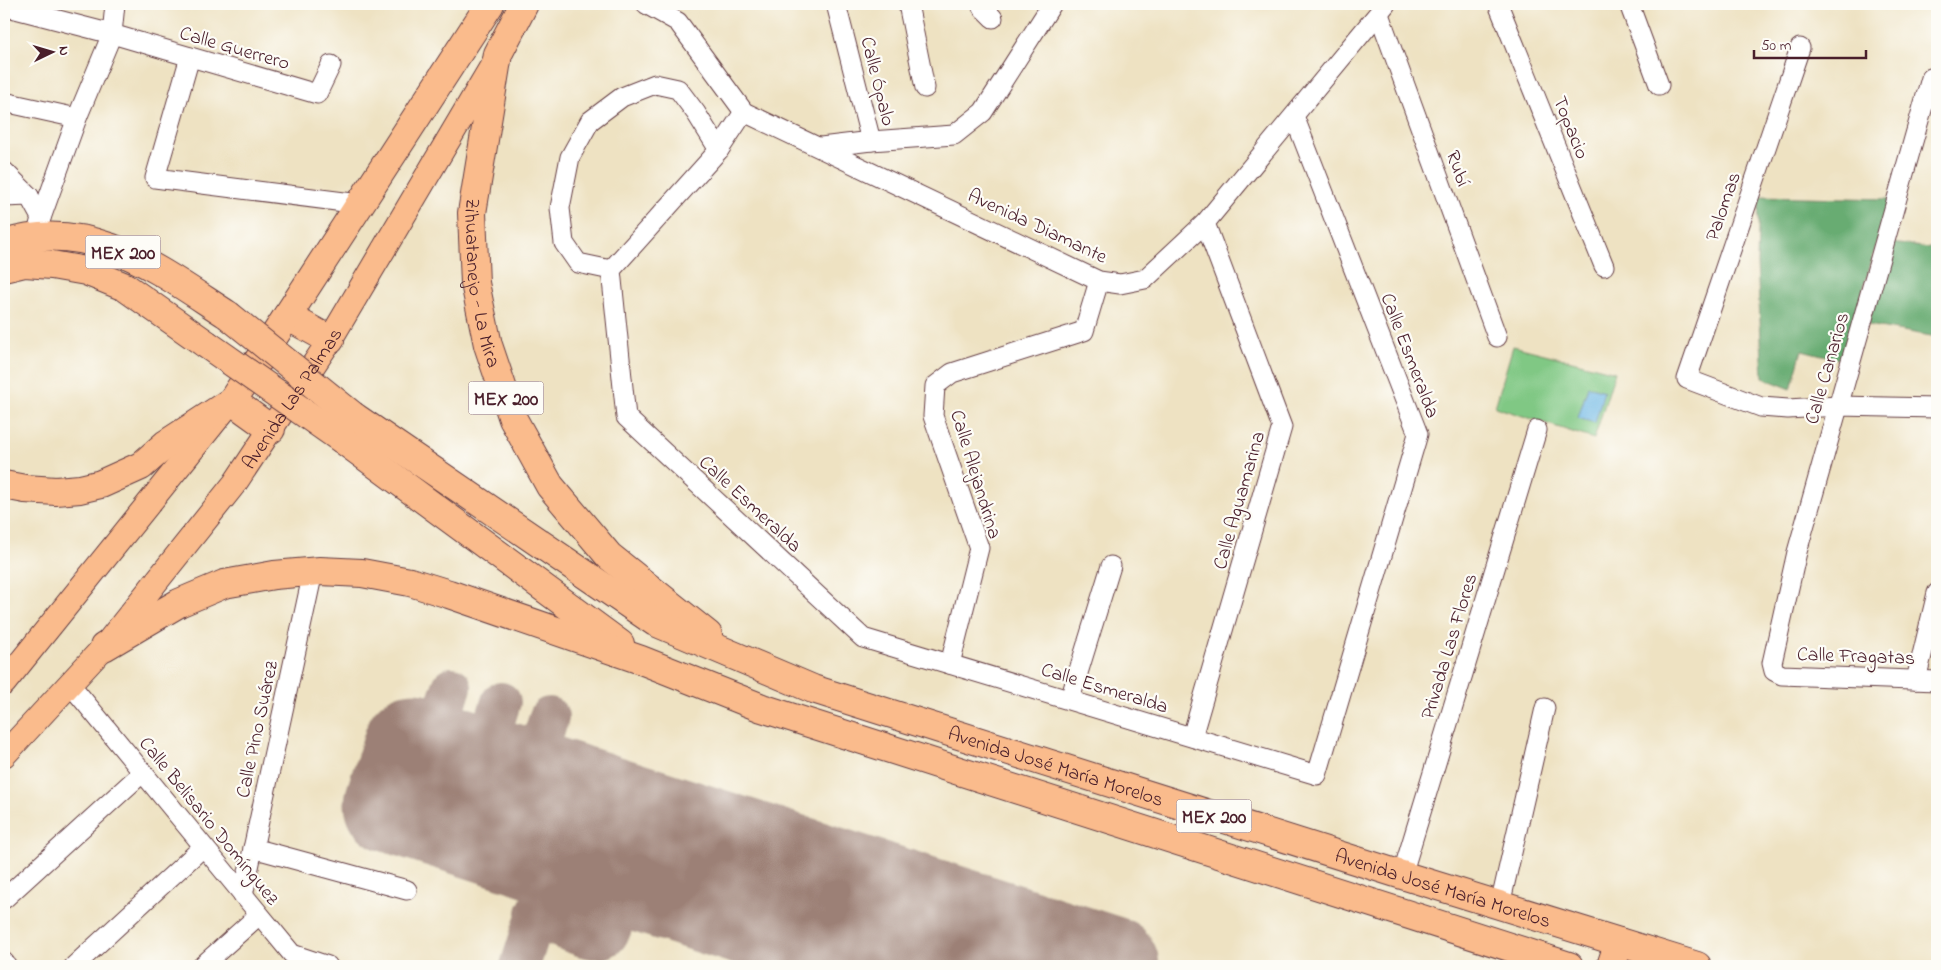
<svg xmlns="http://www.w3.org/2000/svg" width="1941" height="970" viewBox="0 0 1941 970" font-family="'Indie Flower',sans-serif">
  <rect width="100%" height="100%" fill="#fdfcf7"/>
  <filter id="ink" filterUnits="userSpaceOnUse"><feTurbulence type="fractalNoise" baseFrequency=".02" numOctaves="2"/><feDisplacementMap in="SourceGraphic" scale="10" xChannelSelector="R" yChannelSelector="G"/><feConvolveMatrix kernelMatrix="1 2 1 2 8 2 1 2 1" color-interpolation-filters="sRGB"/></filter>
  <filter id="wash" filterUnits="userSpaceOnUse"><feTurbulence type="fractalNoise" baseFrequency=".0096" numOctaves="4" result="noise"/><feDisplacementMap in="SourceGraphic" scale="20" xChannelSelector="R" yChannelSelector="G"/><feGaussianBlur stdDeviation="1.12" result="paint"/><feColorMatrix in="noise" values="0 0 0 0 0 0 0 0 0 0 0 0 0 0 0 0 0 1.4 0 .05"/><feComposite in="paint" operator="in"/></filter>
  <g filter="url(#wash)">
    <rect width="100%" height="100%" fill="#eee2c2"/>
    <polygon fill="#80c884" stroke="#657458" points="1513,346 1615,372 1594,439 1495,407"/>
    <g fill="#68ac72" stroke="#59664e">
      <polygon points="1759,196 1890,199 1842,360 1802,350 1791,389 1763,378 1757,264"/>
      <polygon points="1891,243 1937,249 1937,337 1868,325"/>
    </g>
    <polygon fill="#6db8e6" stroke="#5c6c88" points="1588,386 1604,391 1595,423 1578,418"/>
    <g fill="none" stroke-linecap="round" stroke-linejoin="round">
      <g stroke="#9c8076" stroke-width="40">
        <path d="M501,702L481,765C479,784 483,798 501,806"/>
        <path d="M549,717C545,731 540,745 536,758C526,787 521,809 555,823"/>
        <path d="M452,791C444,786 434,777 432,767C428,749 446,706 452,687"/>
        <path d="M536,913L540,920L546,923C558,927 595,946 606,937C611,933 614,922 616,916"/>
        <polyline points="520,966 557,850 570,836 586,831"/>
      </g>
      <polyline stroke="#9c8076" stroke-width="101" points="904,966 395,803 414,743 1109,966"/>
    </g>
  </g>
  <g filter="url(#ink)">
    <g fill="none" stroke-linecap="round" stroke-linejoin="round">
      <g stroke="#633c42" stroke-width="21">
        <g id="minor">
          <polyline points="646,4 678,22 744,112 1099,281 1120,284 1145,279 1205,223 1386,4"/>
          <polyline points="836,4 871,141"/>
          <polyline points="908,4 925,88"/>
          <polyline points="981,4 982,7 993,18"/>
          <polyline points="1498,4 1604,266"/>
          <polyline points="1629,4 1659,85"/>
          <polyline points="4,6 112,34 317,94 331,65"/>
          <polyline points="1379,14 1497,337"/>
          <polyline points="1800,48 1687,379 1761,407 1788,409 1838,406 1937,408"/>
          <polyline points="190,57 155,178 360,204"/>
          <polyline points="1931,78 1797,552 1772,663 1774,671 1782,675 1937,681"/>
          <polyline points="4,102 77,118"/>
          <polyline points="744,112 719,150 611,270 626,417 863,638 1317,775 1418,434 1294,116"/>
          <polyline points="821,147 871,141 954,135 983,112 1052,4"/>
          <polyline points="4,171 29,196 41,218"/>
          <polyline points="4,197 29,196"/>
          <polyline points="36,237 41,218 77,118 112,34 115,4"/>
          <polyline points="611,270 578,263 564,243 560,208 570,157 590,121 622,97 655,84 678,89 696,113 719,150"/>
          <polyline points="950,664 979,548 933,416 935,386 952,373 1084,331 1099,281"/>
          <polyline points="1916,680 1937,593"/>
          <polyline points="70,684 292,954 328,966"/>
          <polyline points="1070,699 1111,566"/>
          <polyline points="1192,737 1282,427 1205,223"/>
          <polyline points="253,848 407,890"/>
          <polyline points="1402,875 1537,430"/>
          <polyline points="243,895 313,572"/>
          <polyline points="4,899 142,773"/>
          <polyline points="1500,905 1545,708"/>
          <polyline points="4,962 7,966"/>
          <polyline points="74,966 203,847"/>
          <polyline points="202,966 259,915"/>
        </g>
      </g>
      <g stroke="#633c42" stroke-width="26">
        <g id="major">
          <polyline points="4,683 224,410"/>
          <path id="s1" d="M4,755L104,647L235,483L330,340L495,61"/>
        </g>
      </g>
      <g stroke="#633c42" stroke-width="30">
        <g id="highway">
          <path id="s2" d="M524,4L498,54L472,213L475,283L488,345L513,419L550,486L609,556L708,635"/>
          <path d="M4,244C91,216 158,270 228,315"/>
          <polyline points="4,268 25,263 52,265 86,271 125,287 206,344"/>
          <polyline points="287,316 330,340"/>
          <polyline points="232,401 271,429"/>
          <path id="s3" d="M353,416L655,622L813,689L1402,875L1697,966"/>
          <polyline points="343,440 620,644"/>
          <polyline points="4,485 25,489 56,491 80,489 101,484 141,466 166,444 232,401 490,4"/>
          <polyline points="104,647 179,603 224,584 274,575 320,571 362,573 410,582 449,594 641,660 762,708 1569,966"/>
          <polyline points="1611,966 1619,942"/>
        </g>
      </g>
      <use href="#minor" stroke="#fff" stroke-width="19"/>
      <use href="#major" stroke="#fabb8c" stroke-width="24"/>
      <use href="#highway" stroke="#fabb8c" stroke-width="28"/>
      <g stroke="#633c42" stroke-width="30" stroke-linecap="butt">
        <g id="highway-bridge">
          <polyline points="228,315 353,416"/>
          <polyline points="206,344 343,440"/>
        </g>
      </g>
      <use href="#highway-bridge" stroke="#fabb8c" stroke-width="28"/>
    </g>
  </g>
  <g text-anchor="middle" stroke-width="4.5" stroke-linejoin="round" paint-order="stroke">
    <g fill="#fdfcf7" stroke="#806168" stroke-width="1">
      <rect x="85.5" y="235.5" width="75" height="33" rx="4"/>
      <rect x="468.5" y="381.5" width="75" height="33" rx="4"/>
      <rect x="1176.5" y="799.5" width="75" height="33" rx="4"/>
    </g>
    <g font-size="19" font-weight="bold" fill="#4a1f2b">
      <text x="123" y="259">MEX 200</text>
      <text x="506" y="405">MEX 200</text>
      <text x="1214" y="823">MEX 200</text>
    </g>
    <g font-size="20" fill="#4a1f2b" stroke="#fdfcf7">
      <text transform="translate(235 47) rotate(16)" y="7">Calle Guerrero</text>
      <text transform="translate(879 81) rotate(76)" y="7">Calle Ópalo</text>
      <text transform="translate(1572 127) rotate(68)" y="7">Topacio</text>
      <text transform="translate(1459 168) rotate(70)" y="7">Rubí</text>
      <text transform="translate(1722 206) rotate(-71)" y="7">Palomas</text>
      <text transform="translate(1038 225) rotate(25)" y="7">Avenida Diamante</text>
      <text dy="7" stroke="none"><textPath href="#s2" startOffset="288">Zihuatanejo - La Mira</textPath></text>
      <text transform="translate(1411 355) rotate(69)" y="7">Calle Esmeralda</text>
      <text transform="translate(1826 368) rotate(-74)" y="7">Calle Canarios</text>
      <text dy="7" stroke="none"><textPath href="#s1" startOffset="459">Avenida Las Palmas</textPath></text>
      <text transform="translate(977 474) rotate(73)" y="7">Calle Alejandrina</text>
      <text transform="translate(1238 500) rotate(-74)" y="7">Calle Aguamarina</text>
      <text transform="translate(751 503) rotate(43)" y="7">Calle Esmeralda</text>
      <text transform="translate(1448 646) rotate(-73)" y="7">Privada Las Flores</text>
      <text transform="translate(1856 655) rotate(2)" y="7">Calle Fragatas</text>
      <text transform="translate(1105 687) rotate(17)" y="7">Calle Esmeralda</text>
      <text transform="translate(256 729) rotate(-78)" y="7">Calle Pino Suárez</text>
      <text dy="7" stroke="none"><textPath href="#s3" startOffset="792">Avenida José María Morelos</textPath></text>
      <text transform="translate(210 820) rotate(51)" y="7">Calle Belisario Domínguez</text>
      <text dy="7" stroke="none"><textPath href="#s3" startOffset="1198">Avenida José María Morelos</textPath></text>
    </g>
  </g>
  <rect width="1941" height="970" fill="none" stroke="#fdfcf7" stroke-width="20"/>
  <g transform="translate(52 52) rotate(85)" stroke="#fdfcf7" stroke-width="4" paint-order="stroke">
  <path d="M0-4L9 19L0 12L-9 19Z" fill="#4a1f2b"/>
  <text y="-8" font-size="14" font-weight="bold" text-anchor="middle" fill="#4a1f2b">N</text>
  </g>
  <path d="M1754 50v8h112v-8" fill="none" stroke="#4a1f2b" stroke-width="2.5"/>
  <text x="1761" y="50" font-size="15" fill="#4a1f2b" stroke="#fdfcf7" stroke-width="4" paint-order="stroke">50 m</text>
</svg>
